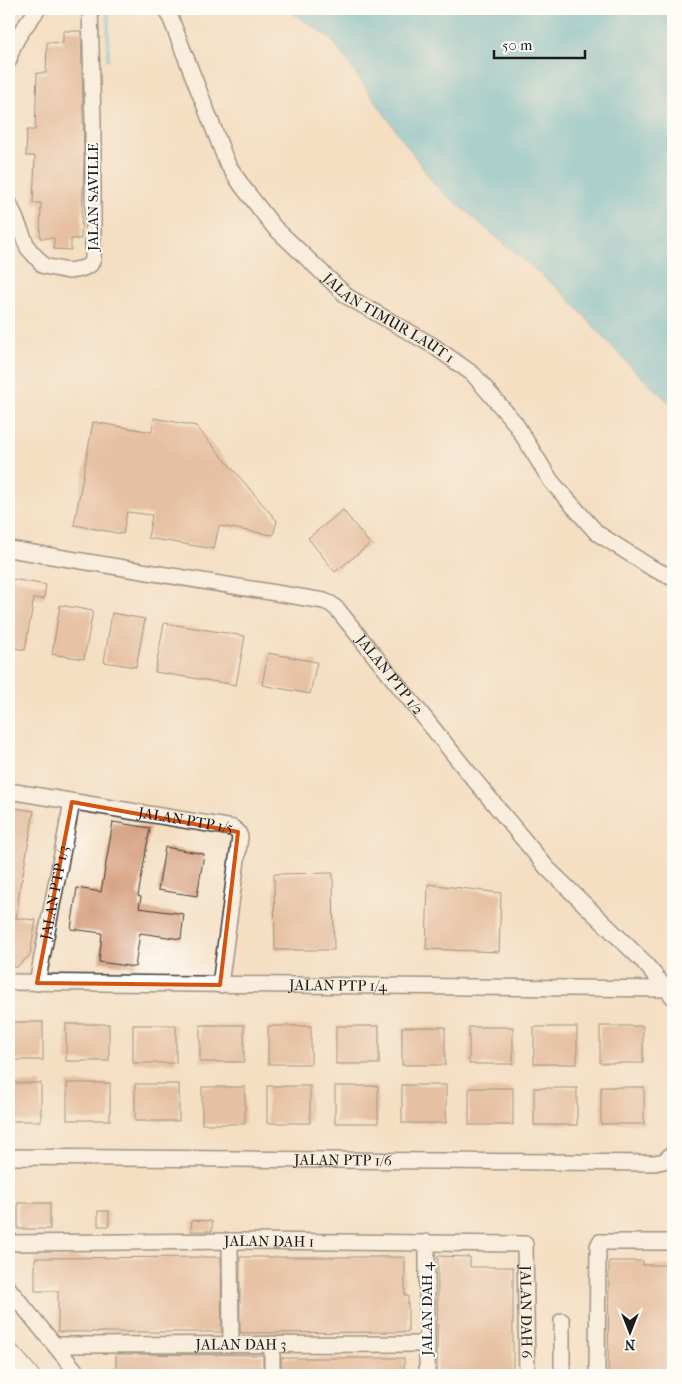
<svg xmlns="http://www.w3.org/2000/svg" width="682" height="1384" viewBox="0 0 682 1384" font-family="'IM FELL French Canon',serif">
  <rect width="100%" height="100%" fill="#fdfcf7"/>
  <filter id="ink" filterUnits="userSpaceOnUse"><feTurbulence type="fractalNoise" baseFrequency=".02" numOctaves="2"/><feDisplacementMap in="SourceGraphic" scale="10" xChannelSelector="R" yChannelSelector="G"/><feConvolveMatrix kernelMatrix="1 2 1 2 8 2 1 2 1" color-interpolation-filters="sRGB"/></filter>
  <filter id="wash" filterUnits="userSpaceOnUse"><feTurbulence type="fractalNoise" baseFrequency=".0096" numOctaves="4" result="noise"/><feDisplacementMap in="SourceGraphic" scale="20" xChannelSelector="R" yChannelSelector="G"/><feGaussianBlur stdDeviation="1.12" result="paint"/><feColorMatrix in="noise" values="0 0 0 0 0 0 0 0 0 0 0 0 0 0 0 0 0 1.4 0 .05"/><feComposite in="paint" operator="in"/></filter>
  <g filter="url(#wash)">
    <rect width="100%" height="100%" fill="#f4dfc3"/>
    <polygon fill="#57bdd5" stroke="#3a6c78" points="287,9 673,9 673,406 633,369 566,296 435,185 331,39"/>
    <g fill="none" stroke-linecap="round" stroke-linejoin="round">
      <polyline stroke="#57bdd5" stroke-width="4" points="108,59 108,9"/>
    </g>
    <g id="blocks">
      <g fill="#d59c7b">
        <polygon points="63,31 81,31 84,160 81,239 71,239 71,250 54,249 54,238 40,238 41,203 33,203 35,156 26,156 27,130 35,130 37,73 46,73 47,42 63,43"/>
        <polygon points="154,418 196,426 277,521 273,535 219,526 214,549 148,538 152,515 127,512 123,534 74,525 93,422 152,432"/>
        <polygon points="343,510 370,544 335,572 308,538"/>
        <polygon points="12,579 46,585 44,599 34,598 25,650 9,647 9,597"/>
        <polygon points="60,605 93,611 84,659 52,654"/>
        <polygon points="112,613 145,619 136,667 104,662"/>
        <polygon points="164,623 245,636 236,685 155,672"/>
        <polygon points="268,653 317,662 310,694 262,685"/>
        <polygon points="9,807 34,811 22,880 21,880 16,918 36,920 30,955 17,967 9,967"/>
        <polygon points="113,822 150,828 138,896 141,897 139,908 184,914 181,939 140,933 135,967 99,962 102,933 71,929 77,888 101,892"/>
        <polygon points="165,847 204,854 197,896 158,890"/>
        <polygon points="333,873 334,950 275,950 274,874"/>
        <polygon points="428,884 501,893 499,952 426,949"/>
        <rect x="9" y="1022" width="34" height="38"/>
        <rect x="66" y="1024" width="43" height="37"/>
        <rect x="133" y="1025" width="43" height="38"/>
        <rect x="200" y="1025" width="44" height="37"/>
        <rect x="268" y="1026" width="43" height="38"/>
        <rect x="336" y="1026" width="43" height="38"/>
        <rect x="600" y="1026" width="43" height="37"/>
        <rect x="402" y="1027" width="43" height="38"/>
        <rect x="469" y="1027" width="44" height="37"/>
        <rect x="534" y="1027" width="43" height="37"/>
        <rect x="9" y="1083" width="32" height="38"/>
        <rect x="67" y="1083" width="43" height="37"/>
        <rect x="135" y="1084" width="44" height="37"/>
        <rect x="402" y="1085" width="44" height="38"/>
        <rect x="267" y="1086" width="43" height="37"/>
        <rect x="335" y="1086" width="43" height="37"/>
        <rect x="202" y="1087" width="43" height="37"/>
        <rect x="601" y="1087" width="43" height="37"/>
        <rect x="469" y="1088" width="44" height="37"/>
        <rect x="534" y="1088" width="43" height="37"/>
        <rect x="18" y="1203" width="32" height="26"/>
        <rect x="98" y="1211" width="11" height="15"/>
        <polygon points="192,1220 212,1221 212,1231 191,1231"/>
        <polygon points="438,1256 470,1257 470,1267 513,1267 513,1375 437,1375"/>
        <polygon points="221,1257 222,1332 58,1332 58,1291 35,1291 35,1258"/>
        <polygon points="240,1257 405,1257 405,1296 408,1296 408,1332 240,1333"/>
        <polygon points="609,1261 643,1261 643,1265 673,1265 673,1375 608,1375"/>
        <polygon points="116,1354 263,1355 263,1375 116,1375"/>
        <rect x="281" y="1358" width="123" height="17"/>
      </g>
    </g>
  </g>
  <g filter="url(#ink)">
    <use href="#blocks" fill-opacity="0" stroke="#3c3935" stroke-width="1"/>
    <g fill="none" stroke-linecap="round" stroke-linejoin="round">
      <g stroke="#3c3935" stroke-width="18">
        <g id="minor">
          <path id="s1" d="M167,9L227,163L242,186L274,227L348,297L432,345L473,374L515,423L551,481L597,533L652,568L673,578"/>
          <path d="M9,60C12,41 27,24 38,9"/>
          <polyline points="9,203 28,248 44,266 68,271 81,269 90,265 93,259 93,123 90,9"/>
          <path id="s2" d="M9,549L324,601L331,604L338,610L463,766L547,868L643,961L673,997"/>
          <path id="s3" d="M9,791L233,828L238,832L240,837L220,985"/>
          <path id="s4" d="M9,982L667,989"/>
          <path id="s5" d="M37,983L72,802"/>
          <path id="s6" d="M9,1157L654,1163L664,1161L673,1153"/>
          <polyline points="230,1241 231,1344"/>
          <polyline points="427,1242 427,1375"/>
          <path id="s7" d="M9,1243L240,1241L525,1244L527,1375"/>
          <polyline points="9,1289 79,1375"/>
          <polyline points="562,1321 562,1375"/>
          <polyline points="272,1344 272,1375"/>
          <path id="s8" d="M55,1345L427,1344"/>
          <polyline points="597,1375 598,1246 600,1242 673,1242"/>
        </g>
      </g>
      <g stroke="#3c3935" stroke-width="21">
        <polyline id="major" points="9,1352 29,1375"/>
      </g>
      <use href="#minor" stroke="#fff" stroke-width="15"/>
      <use href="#major" stroke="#fff" stroke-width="19"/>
    </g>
  </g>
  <path d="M0 0H682V1384H0ZM72,802L238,832L220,985L37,983Z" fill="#f4dfc3" fill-opacity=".55" fill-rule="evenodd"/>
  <path fill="none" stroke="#d4530e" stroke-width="4" stroke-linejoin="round" d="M72,802L238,832L220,985L37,983Z"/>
  <g text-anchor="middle" stroke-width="4" stroke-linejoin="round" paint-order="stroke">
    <g font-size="15" fill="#1c1c1c" stroke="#fdfcf7">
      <text transform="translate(93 197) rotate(-90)" y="5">JALAN SAVILLE</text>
      <text dy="5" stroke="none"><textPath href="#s1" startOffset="392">JALAN TIMUR LAUT 1</textPath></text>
      <text dy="5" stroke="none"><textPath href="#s2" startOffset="419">JALAN PTP 1/2</textPath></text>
      <text dy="5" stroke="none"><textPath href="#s3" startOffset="179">JALAN PTP 1/5</textPath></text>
      <text dy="5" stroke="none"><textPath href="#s5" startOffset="92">JALAN PTP 1/3</textPath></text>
      <text dy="5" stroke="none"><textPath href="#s4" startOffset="329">JALAN PTP 1/4</textPath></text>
      <text dy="5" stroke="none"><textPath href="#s6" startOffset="334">JALAN PTP 1/6</textPath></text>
      <text dy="5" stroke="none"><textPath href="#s7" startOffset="260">JALAN DAH 1</textPath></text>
      <text transform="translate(427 1309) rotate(-90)" y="5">JALAN DAH 4</text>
      <text dy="5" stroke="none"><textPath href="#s7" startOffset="584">JALAN DAH 6</textPath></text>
      <text dy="5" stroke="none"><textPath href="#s8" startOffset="186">JALAN DAH 3</textPath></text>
    </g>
  </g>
  <rect width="682" height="1384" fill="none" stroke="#fdfcf7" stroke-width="30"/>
  <g transform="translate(630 1332) rotate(180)" stroke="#fdfcf7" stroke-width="4" paint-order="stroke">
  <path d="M0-4L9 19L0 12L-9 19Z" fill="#1c1c1c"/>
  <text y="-8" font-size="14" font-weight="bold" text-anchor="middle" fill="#1c1c1c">N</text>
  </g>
  <path d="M494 50v8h91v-8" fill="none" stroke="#1c1c1c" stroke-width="2.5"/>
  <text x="502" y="50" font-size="15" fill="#1c1c1c" stroke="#fdfcf7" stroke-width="4" paint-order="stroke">50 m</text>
</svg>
